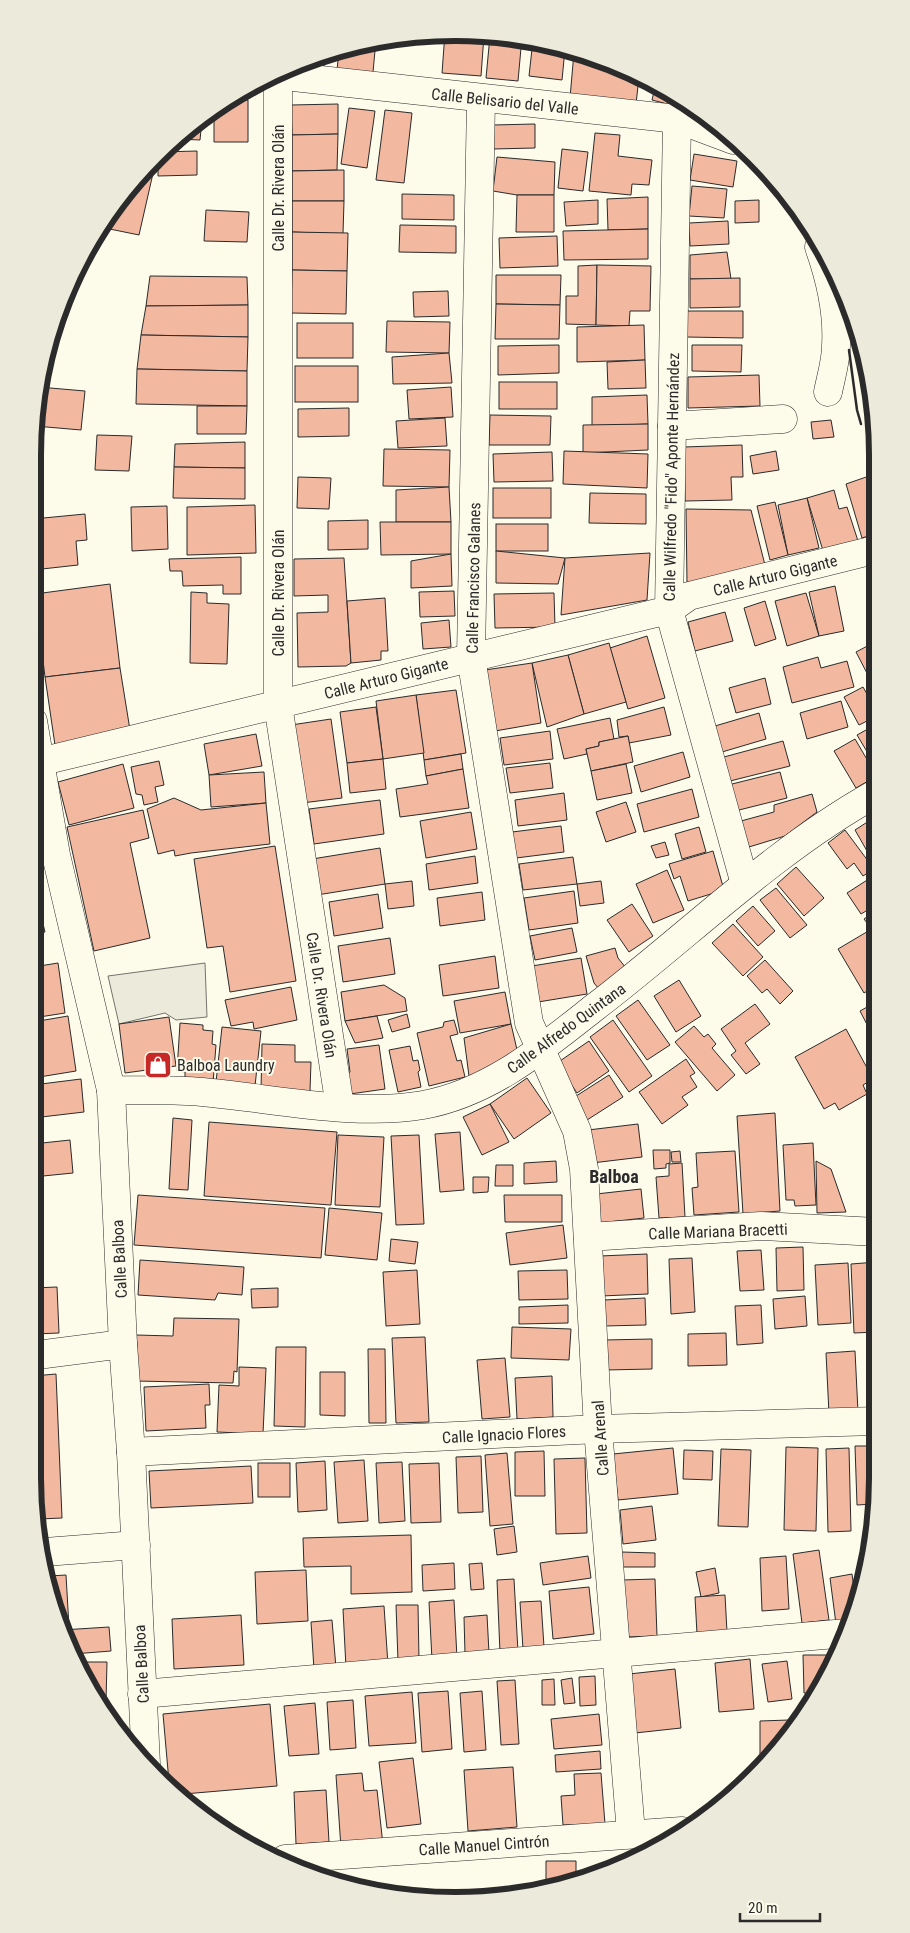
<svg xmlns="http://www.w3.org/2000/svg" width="910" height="1933" viewBox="0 0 910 1933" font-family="'Roboto Condensed',sans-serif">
  <rect width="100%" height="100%" fill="#fdfbea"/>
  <polygon fill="#eceadb" stroke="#74746e" points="205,963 207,1017 176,1020 165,1013 119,1024 108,976"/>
  <g fill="#f2b8a0" stroke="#2b2b2b">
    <polygon points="445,33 455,33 484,35 481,76 442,73"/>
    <polygon points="490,36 525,39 524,48 521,48 518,81 486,78"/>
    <polygon points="376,40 373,72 337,70 339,51"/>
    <polygon points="533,40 565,49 562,80 529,76"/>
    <polygon points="574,52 616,65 639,77 636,104 570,98"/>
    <polygon points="325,55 324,67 304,65 305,61"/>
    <polygon points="655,87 681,101 679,107 652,100"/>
    <polygon points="227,100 248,100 248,142 214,142 214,109"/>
    <polygon points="338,104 338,134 292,135 291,105"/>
    <polygon points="349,108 375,111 367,168 341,164"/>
    <polygon points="385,110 412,113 404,183 376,180"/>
    <polygon points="202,119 200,140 177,139"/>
    <polygon points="535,124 535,148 493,149 493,125"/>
    <polygon points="595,133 620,135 618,156 652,160 649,185 632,184 631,195 589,191"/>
    <polygon points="338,134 337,170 292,171 292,135"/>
    <polygon points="562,149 588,152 583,191 558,188"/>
    <polygon points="197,151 197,175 158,176 158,155 161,152"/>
    <polygon points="694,154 737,161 733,187 690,180"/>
    <polygon points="497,157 555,162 554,195 517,195 493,191"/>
    <polygon points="147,168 154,169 139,235 100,227"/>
    <polygon points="344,170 344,201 292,201 292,171"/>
    <polygon points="692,186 727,189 724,218 689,216"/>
    <polygon points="402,194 454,195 454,220 402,219"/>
    <polygon points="517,195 554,195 554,232 516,232"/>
    <polygon points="648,197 648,229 608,230 607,199"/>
    <polygon points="598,200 598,224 566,226 564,202"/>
    <polygon points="759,200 759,222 735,223 735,201"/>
    <polygon points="292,201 344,201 343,234 292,232"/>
    <polygon points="206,210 249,212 247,242 204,241"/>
    <polygon points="728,221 729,244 690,246 689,223"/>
    <polygon points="400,225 456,226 456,253 399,252"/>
    <polygon points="648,229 648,259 564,260 563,231"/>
    <polygon points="292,232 348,233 347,271 292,270"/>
    <polygon points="557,236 558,266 500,268 499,238"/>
    <polygon points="727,252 731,279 690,279 690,255"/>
    <polygon points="597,265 596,325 566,324 566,296 578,296 578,266"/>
    <polygon points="597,265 651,266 650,311 630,311 629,326 596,325"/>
    <polygon points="292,270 347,271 346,314 291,313"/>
    <polygon points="496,275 561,275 560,305 496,304"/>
    <polygon points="150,276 247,277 248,305 146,306"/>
    <polygon points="740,278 740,307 690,308 690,279"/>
    <polygon points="448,291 449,316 414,317 413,292"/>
    <polygon points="496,304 560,305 559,339 495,339"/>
    <polygon points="248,305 248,337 141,335 146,306"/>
    <polygon points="687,311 743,311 743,338 686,337"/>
    <polygon points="387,321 450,322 449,353 386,352"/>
    <rect x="297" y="323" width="56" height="35"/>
    <polygon points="644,325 645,360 577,362 577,327"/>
    <polygon points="141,335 248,337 247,371 137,369"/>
    <polygon points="559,345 559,373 498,375 498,346"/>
    <polygon points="692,345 742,345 741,372 692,371"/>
    <polygon points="449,353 452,383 393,384 392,357"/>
    <polygon points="645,360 646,388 608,389 607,362"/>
    <rect x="295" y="366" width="63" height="36"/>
    <polygon points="137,369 247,371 247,406 136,404"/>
    <polygon points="759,375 760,406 688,408 688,377"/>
    <rect x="499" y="382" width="58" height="27"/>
    <polygon points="39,387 85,391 81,430 35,426"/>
    <polygon points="451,387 453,417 409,419 407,390"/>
    <polygon points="647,395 648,424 592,426 592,397"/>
    <polygon points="197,406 247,406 246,434 197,434"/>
    <polygon points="349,408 349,436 298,437 298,409"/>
    <polygon points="490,415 551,416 550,445 489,445"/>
    <polygon points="445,418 447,446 398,448 396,421"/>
    <polygon points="831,420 834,437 813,439 811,422"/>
    <polygon points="648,424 648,450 583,453 583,425"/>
    <polygon points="97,435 132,436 129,471 95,470"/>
    <polygon points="245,442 245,468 174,467 175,444"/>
    <polygon points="742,445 743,477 731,477 732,500 685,501 684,447"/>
    <polygon points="384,449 450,450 449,487 383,486"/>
    <polygon points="564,451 648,454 647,488 563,484"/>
    <polygon points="776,451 779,470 753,474 750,456"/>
    <polygon points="552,452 553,481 494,482 493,454"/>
    <polygon points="174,467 245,468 245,499 173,498"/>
    <polygon points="872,475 874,481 874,534 862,538 846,484"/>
    <polygon points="298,477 331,478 329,509 297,508"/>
    <polygon points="449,487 451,522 396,522 396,490"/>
    <rect x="493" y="488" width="58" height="30"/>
    <polygon points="834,490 839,509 847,507 859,544 824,554 807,498"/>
    <polygon points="590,493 646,494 646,524 589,523"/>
    <polygon points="807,498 819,548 788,555 778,505"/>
    <polygon points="775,502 788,555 770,560 757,506"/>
    <polygon points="255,505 256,553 187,555 187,507"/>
    <polygon points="167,506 168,549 132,551 131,507"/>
    <polygon points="686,509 751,510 765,565 687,583"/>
    <polygon points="85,514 87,540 76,541 78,565 33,570 33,519"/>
    <polygon points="368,520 368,549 328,550 328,521"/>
    <polygon points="380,522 451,522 451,554 381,555"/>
    <rect x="496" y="524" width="52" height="27"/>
    <polygon points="496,551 565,558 558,584 496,583"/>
    <polygon points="650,553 647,600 561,615 565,558"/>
    <polygon points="451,554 452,586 411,588 411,561"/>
    <polygon points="241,557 241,594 223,594 223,585 183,586 182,571 170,571 169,559"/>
    <polygon points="344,558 351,663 346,666 298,667 297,613 328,612 328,595 294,596 294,559"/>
    <polygon points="110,584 120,668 45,677 35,594"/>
    <polygon points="835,586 844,631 819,636 809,592"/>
    <polygon points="454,591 455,616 420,617 419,592"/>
    <polygon points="191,592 207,593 207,603 229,604 227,664 190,663"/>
    <polygon points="554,593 555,627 495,628 494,594"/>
    <polygon points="806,593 819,636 787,646 775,601"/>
    <polygon points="385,598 388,651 381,651 381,660 351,663 347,601"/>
    <polygon points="765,601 776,639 755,646 744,608"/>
    <polygon points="725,612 733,641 695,651 688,622"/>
    <polygon points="449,620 451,647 423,649 421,623"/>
    <polygon points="647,636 665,698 628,709 610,648"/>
    <polygon points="875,642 875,676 870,679 856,652"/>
    <polygon points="609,643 626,702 584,714 568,655"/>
    <polygon points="568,655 584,714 547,727 532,663"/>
    <polygon points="818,657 821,668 847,661 854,687 792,703 783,667"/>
    <polygon points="532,663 541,723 495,731 485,670"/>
    <polygon points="120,668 130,730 55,745 45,677"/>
    <polygon points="765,678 771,704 736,713 729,688"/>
    <polygon points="863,687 867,694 875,690 875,717 859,725 844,697"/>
    <polygon points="456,690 466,753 424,760 416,695"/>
    <polygon points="416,695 424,753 383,759 376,701"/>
    <polygon points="841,701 848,727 807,739 800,713"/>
    <polygon points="376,707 383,759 347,763 340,712"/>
    <polygon points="664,707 671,735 629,743 628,736 619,737 617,720"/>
    <polygon points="759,713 766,739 722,752 715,726"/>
    <polygon points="610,718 614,739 599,742 599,746 586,749 587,754 564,759 557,729"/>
    <polygon points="331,719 342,798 302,803 291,725"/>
    <polygon points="875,725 875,765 857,735"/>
    <polygon points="550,731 553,759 504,765 500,738"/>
    <polygon points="256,734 262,766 209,775 204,744"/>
    <polygon points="628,736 633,762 591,771 586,749 599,746 599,742"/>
    <polygon points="855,739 875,773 875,777 856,788 834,751"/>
    <polygon points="783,741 790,766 730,781 724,757"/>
    <polygon points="683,752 690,777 641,792 634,766"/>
    <polygon points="461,754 463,769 426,776 424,760"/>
    <polygon points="383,759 386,789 350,793 347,763"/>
    <polygon points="159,761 164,785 155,787 158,802 144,805 142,795 136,794 131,767"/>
    <polygon points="550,763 553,788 510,793 506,768"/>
    <polygon points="123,764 134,808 69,825 58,782"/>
    <polygon points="626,764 632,793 597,800 591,771"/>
    <polygon points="463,769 469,808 400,817 396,789 428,784 426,776"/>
    <polygon points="264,772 266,803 211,807 209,775"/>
    <polygon points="780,772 787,798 735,811 728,785"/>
    <polygon points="692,789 699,817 644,832 637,804"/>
    <polygon points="564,793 567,820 518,826 515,800"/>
    <polygon points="812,794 817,812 785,836 749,847 741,821 774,812 774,805"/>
    <polygon points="174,798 201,810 266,803 270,844 191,853 175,856 174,850 158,854 147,809"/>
    <polygon points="380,800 384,834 314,844 309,809"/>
    <polygon points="626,802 636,832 606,842 596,812"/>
    <polygon points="143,810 149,838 130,843 150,938 94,951 67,827"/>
    <polygon points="471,812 477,849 426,858 420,821"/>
    <polygon points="872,819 875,824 875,865 855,830"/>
    <polygon points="561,826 564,852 516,858 512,832"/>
    <polygon points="699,827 706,852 682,859 675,834"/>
    <polygon points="845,830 874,869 863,876 854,863 847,869 828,843"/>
    <polygon points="665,842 669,855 656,858 651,846"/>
    <polygon points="275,846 296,981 230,992 223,946 207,948 194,859"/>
    <polygon points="380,848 385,884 317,895 312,859"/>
    <polygon points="713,851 724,890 688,901 680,876 674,879 669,864"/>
    <polygon points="475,856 478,883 429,890 426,864"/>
    <polygon points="573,857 577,884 523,890 519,864"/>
    <polygon points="33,863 40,893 33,895"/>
    <polygon points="796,867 824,898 804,916 777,884"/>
    <polygon points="667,870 684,910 653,923 636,884"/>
    <polygon points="875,875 876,905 861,914 847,893"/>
    <polygon points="412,881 414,906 388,909 385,884"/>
    <polygon points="601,881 604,903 580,906 577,884"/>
    <polygon points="776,888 807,925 790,938 760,900"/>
    <polygon points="574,891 578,923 529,930 524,898"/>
    <polygon points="482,892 485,920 440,926 437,898"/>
    <polygon points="378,894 383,928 334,936 329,902"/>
    <polygon points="38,903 45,932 33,935 33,904"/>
    <polygon points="632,904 653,936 629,952 607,920"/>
    <polygon points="753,906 775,931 758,946 736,921"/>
    <polygon points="876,910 876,935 864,919"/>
    <polygon points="733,924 763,957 743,976 712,943"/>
    <polygon points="572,928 577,952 535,960 530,936"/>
    <polygon points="870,930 876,939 876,986 864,993 838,949"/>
    <polygon points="390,938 395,974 343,982 338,946"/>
    <polygon points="615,948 618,958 626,968 599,989 594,983 586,956"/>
    <polygon points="495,956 499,988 443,996 439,965"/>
    <polygon points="581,958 587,994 538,1002 532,966"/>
    <polygon points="765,960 793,991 780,1004 767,989 762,993 747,976"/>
    <polygon points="58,963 65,1013 33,1018 33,967"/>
    <polygon points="679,980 701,1016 676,1032 654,996"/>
    <polygon points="384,985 405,998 407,1011 345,1021 341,992"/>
    <polygon points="291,987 297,1020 254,1029 253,1022 231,1026 225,1000"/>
    <polygon points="505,992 511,1024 460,1033 454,1001"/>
    <polygon points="638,1000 670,1045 647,1060 616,1016"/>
    <polygon points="876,1002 876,1042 860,1011"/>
    <polygon points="755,1004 770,1024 745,1043 760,1064 746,1074 731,1055 736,1051 721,1029"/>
    <polygon points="407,1014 410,1027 392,1032 388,1020"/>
    <polygon points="68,1016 76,1071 33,1078 33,1022"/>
    <polygon points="377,1016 383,1038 355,1043 345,1021"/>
    <polygon points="169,1017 176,1066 125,1073 119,1024"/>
    <polygon points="454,1020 458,1034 450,1036 457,1061 461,1060 465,1077 429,1086 417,1033 443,1027 444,1022"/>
    <polygon points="613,1020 652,1076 629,1092 590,1037"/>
    <polygon points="180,1023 203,1025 203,1030 213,1031 212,1044 216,1045 213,1083 185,1081 185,1072 177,1071"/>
    <polygon points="511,1024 518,1054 469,1076 464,1038"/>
    <polygon points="694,1026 704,1037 708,1034 716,1044 712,1048 735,1075 717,1091 675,1042"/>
    <polygon points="222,1027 261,1031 255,1086 216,1082"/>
    <polygon points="846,1029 873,1079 863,1085 867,1094 839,1110 835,1103 824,1109 795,1057"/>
    <polygon points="589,1041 609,1071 577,1093 557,1063"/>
    <polygon points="262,1044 295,1045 295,1062 311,1062 310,1091 261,1091"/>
    <polygon points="379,1045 385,1089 350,1094 348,1073 350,1072 347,1049"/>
    <polygon points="410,1046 413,1061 418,1060 420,1070 418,1072 421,1087 398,1092 389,1050"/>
    <polygon points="686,1059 695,1073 690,1076 697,1087 682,1097 688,1105 662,1124 639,1092"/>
    <polygon points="609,1075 623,1097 587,1120 573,1098"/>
    <polygon points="527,1078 551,1113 514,1139 490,1104"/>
    <polygon points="81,1079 84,1112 33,1118 33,1085"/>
    <polygon points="490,1104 509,1142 482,1155 463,1117"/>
    <polygon points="775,1113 780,1211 743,1214 737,1116"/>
    <polygon points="173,1118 192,1120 188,1190 169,1189"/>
    <polygon points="209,1122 337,1132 331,1205 204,1196"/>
    <polygon points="638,1124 642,1157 592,1163 588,1130"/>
    <polygon points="460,1132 464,1190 440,1192 435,1134"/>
    <polygon points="338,1135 384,1137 380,1207 335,1205"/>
    <polygon points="419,1135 424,1224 396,1225 391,1136"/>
    <polygon points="70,1140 73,1173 33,1177 33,1144"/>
    <polygon points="813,1143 816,1205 795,1206 794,1200 786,1200 783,1145"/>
    <polygon points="653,1150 670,1150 670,1163 666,1164 666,1168 654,1169"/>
    <polygon points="680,1151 681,1162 672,1162 671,1152"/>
    <polygon points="735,1151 739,1212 694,1215 692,1188 698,1187 696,1153"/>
    <polygon points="556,1161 557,1182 524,1184 524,1163"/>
    <polygon points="816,1161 831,1169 846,1212 817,1213"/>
    <polygon points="682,1163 685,1217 659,1218 656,1177 669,1176 669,1164"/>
    <polygon points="496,1165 513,1165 513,1186 495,1186"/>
    <polygon points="473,1177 489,1177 488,1192 473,1193"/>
    <polygon points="641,1189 644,1218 599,1223 596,1194"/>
    <polygon points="138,1195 325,1208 321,1258 134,1245"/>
    <polygon points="504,1195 562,1195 562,1222 505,1222"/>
    <polygon points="329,1208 382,1213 377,1260 325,1255"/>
    <polygon points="563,1225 567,1258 510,1265 506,1233"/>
    <polygon points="391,1239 418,1242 415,1264 389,1261"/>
    <polygon points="803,1247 804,1290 777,1291 776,1248"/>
    <polygon points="761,1250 764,1290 740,1291 737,1251"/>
    <polygon points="647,1254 648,1294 601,1296 600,1256"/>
    <polygon points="692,1258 695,1312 671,1314 669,1259"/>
    <polygon points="140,1260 244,1267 242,1295 218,1293 215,1300 138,1295"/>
    <polygon points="877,1262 877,1332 854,1333 851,1264"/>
    <polygon points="848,1263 851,1323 818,1325 815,1265"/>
    <polygon points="417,1270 420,1324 386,1326 383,1272"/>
    <polygon points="567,1270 568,1299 519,1300 518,1271"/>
    <polygon points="57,1287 59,1333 33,1334 33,1288"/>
    <polygon points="278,1288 278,1307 252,1308 251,1289"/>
    <polygon points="805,1296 807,1326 775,1329 773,1299"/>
    <polygon points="645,1298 646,1325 604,1326 604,1300"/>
    <polygon points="568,1305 568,1323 519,1324 519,1307"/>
    <polygon points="761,1305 763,1343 737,1345 735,1306"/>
    <polygon points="174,1318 239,1319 237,1372 234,1371 233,1383 135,1381 136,1335 173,1336"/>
    <polygon points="512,1327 571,1329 569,1360 511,1358"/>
    <polygon points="726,1333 727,1365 688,1366 688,1334"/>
    <polygon points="425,1337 429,1422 396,1423 392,1338"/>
    <polygon points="652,1339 652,1369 605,1370 604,1340"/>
    <polygon points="877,1344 877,1404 875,1404 871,1345"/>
    <polygon points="276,1347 306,1347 305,1427 274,1426"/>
    <polygon points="368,1349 385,1349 386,1423 369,1423"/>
    <polygon points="855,1351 858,1412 829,1414 826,1353"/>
    <polygon points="505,1358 510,1417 482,1419 477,1360"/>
    <polygon points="239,1367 266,1368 263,1434 217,1432 219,1385 239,1386"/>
    <polygon points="320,1372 345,1372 345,1416 320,1415"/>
    <polygon points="56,1374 62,1518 39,1519 32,1478 33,1376"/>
    <polygon points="552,1376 553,1417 517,1419 515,1378"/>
    <polygon points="209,1384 210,1405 205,1405 206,1428 146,1431 144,1387"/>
    <polygon points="855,1446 877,1446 877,1478 875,1504 857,1505"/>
    <polygon points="786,1447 818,1448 816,1531 784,1530"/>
    <polygon points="673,1448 678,1494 618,1500 613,1454"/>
    <polygon points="849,1448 851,1531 828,1532 826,1449"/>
    <polygon points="721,1449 751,1450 748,1527 718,1526"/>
    <polygon points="684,1450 713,1451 712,1480 683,1479"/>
    <polygon points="544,1451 545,1496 515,1496 515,1452"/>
    <polygon points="507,1453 513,1524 490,1526 485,1455"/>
    <polygon points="481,1456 483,1512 458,1513 456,1457"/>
    <polygon points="585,1458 587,1533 556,1534 554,1459"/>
    <polygon points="364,1460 368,1521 338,1523 334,1462"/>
    <polygon points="325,1461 327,1510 298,1512 296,1463"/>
    <polygon points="402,1462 405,1521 379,1523 376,1463"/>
    <rect x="258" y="1463" width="32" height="34"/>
    <polygon points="439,1463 441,1522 411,1523 409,1464"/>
    <polygon points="251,1466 253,1503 151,1508 149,1471"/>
    <polygon points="652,1506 656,1540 623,1544 620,1510"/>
    <polygon points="514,1526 517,1552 497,1555 494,1529"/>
    <polygon points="411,1535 412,1592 351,1594 351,1566 304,1567 303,1538"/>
    <polygon points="871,1547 869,1561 868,1566 867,1548"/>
    <polygon points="819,1550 829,1620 802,1623 793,1554"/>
    <polygon points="621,1552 655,1553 655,1567 621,1567"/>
    <polygon points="588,1556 591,1578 543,1585 540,1563"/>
    <polygon points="786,1556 789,1609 762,1611 760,1558"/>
    <polygon points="454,1563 455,1589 423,1591 422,1565"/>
    <polygon points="482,1563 484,1589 471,1590 469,1564"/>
    <polygon points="715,1568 719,1593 701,1597 696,1572"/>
    <polygon points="306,1570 308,1621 257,1624 255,1572"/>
    <polygon points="852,1574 856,1603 851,1622 836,1624 830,1578"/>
    <polygon points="66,1575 69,1627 61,1628 55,1614 49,1576"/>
    <polygon points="514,1579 518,1652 500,1653 497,1580"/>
    <polygon points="655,1579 657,1636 624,1637 622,1580"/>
    <polygon points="589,1587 594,1634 553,1639 549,1591"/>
    <polygon points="725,1595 727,1632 697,1634 695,1597"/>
    <polygon points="454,1600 457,1658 432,1660 429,1602"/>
    <polygon points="541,1601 544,1647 523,1649 520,1602"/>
    <polygon points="396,1605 418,1605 419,1660 398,1661"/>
    <polygon points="384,1606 388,1665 346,1668 343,1609"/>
    <polygon points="241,1615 244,1665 174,1669 172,1619"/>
    <polygon points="487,1615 489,1653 465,1654 464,1617"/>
    <polygon points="332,1620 336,1668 314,1670 311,1622"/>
    <polygon points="109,1627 111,1651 73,1654 62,1630"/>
    <polygon points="803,1655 827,1655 827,1669 812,1693 804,1693"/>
    <polygon points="750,1659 754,1709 719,1712 715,1663"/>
    <polygon points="787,1661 792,1699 768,1702 762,1664"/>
    <polygon points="82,1662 107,1662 106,1701 97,1701 89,1689 82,1673"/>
    <polygon points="675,1669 681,1728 635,1733 629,1674"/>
    <polygon points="595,1676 596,1705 580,1706 579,1677"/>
    <polygon points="572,1678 575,1703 564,1704 561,1680"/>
    <polygon points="554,1679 555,1705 542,1705 542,1680"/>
    <polygon points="515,1680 519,1744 501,1745 497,1681"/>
    <polygon points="448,1691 452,1749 422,1752 418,1693"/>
    <polygon points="482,1691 486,1750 464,1752 460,1693"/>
    <polygon points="412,1692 416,1743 369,1746 365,1696"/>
    <polygon points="353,1700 356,1748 330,1750 327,1702"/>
    <polygon points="315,1703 319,1754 289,1756 284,1706"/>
    <polygon points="270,1704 277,1786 184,1794 169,1782 163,1714"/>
    <polygon points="599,1714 602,1745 554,1749 551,1719"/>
    <polygon points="789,1720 789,1730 772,1757 760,1767 760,1721"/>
    <polygon points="600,1751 601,1769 556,1772 555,1755"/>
    <polygon points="413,1758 421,1824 387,1828 379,1762"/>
    <polygon points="513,1767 517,1827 468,1831 464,1770"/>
    <polygon points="362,1773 364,1791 377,1790 383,1845 341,1848 336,1775"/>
    <polygon points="601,1773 605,1824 563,1825 561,1796 575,1795 574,1774"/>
    <polygon points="326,1790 329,1842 296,1844 294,1792"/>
    <polygon points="629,1858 616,1863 616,1859"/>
    <polygon points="546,1861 576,1861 576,1878 546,1889"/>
  </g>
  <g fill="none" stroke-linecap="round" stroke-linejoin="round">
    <g stroke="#2b2b2b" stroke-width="29">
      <g id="minor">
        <polyline points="275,75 677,119 733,140"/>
        <polyline points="278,75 278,705 340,1107"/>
        <polyline points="481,99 471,657 529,1023 577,1131 584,1169 598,1429 631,1833"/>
        <polyline points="677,119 669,610 745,884"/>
        <path d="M819,247C830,278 838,313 836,346C836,361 831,377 828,392"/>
        <polyline points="672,426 783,419"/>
        <polyline points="39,762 669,610 689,596 874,550"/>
        <path d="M111,1090C141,1091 172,1089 202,1092C271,1098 356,1117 423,1105C490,1093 543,1048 595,1007C688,936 773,851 875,794"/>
        <polyline points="588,1237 761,1226 877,1232"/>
        <polyline points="45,1354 123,1344"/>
        <polyline points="131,1452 598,1429 877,1421"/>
        <polyline points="45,1552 136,1545"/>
        <polyline points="142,1694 847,1633"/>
        <polyline points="285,1859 682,1831"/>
      </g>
    </g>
    <g stroke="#2b2b2b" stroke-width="29">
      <polyline id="major" points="33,721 56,855 111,1090 123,1344 131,1452 146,1764"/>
    </g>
    <use href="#minor" stroke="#fdfbea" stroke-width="28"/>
    <use href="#major" stroke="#fdfbea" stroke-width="28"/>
    <polyline stroke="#2b2b2b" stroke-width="2.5" points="849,350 857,410 861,424"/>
  </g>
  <defs>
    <g id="shop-square" transform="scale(1.4375)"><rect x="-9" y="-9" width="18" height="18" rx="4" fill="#c62828" stroke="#fdfbea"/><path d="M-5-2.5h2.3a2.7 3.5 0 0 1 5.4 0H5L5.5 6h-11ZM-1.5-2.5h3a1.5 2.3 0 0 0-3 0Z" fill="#fff"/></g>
  </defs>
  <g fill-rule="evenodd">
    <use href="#shop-square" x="158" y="1065"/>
  </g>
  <g text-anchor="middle" stroke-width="4" stroke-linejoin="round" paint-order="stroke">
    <g font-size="16" fill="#2b2b2b" stroke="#fdfbea">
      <text transform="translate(505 101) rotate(6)" y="6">Calle Belisario del Valle</text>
      <text transform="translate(278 188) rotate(-90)" y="6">Calle Dr. Rivera Olán</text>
      <text transform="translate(671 477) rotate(-89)" y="6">Calle Wilfredo "Fido" Aponte Hernández</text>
      <text transform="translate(775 575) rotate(-14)" y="6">Calle Arturo Gigante</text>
      <text transform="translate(473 578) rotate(-89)" y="6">Calle Francisco Galanes</text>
      <text transform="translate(278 593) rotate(-90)" y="6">Calle Dr. Rivera Olán</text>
      <text transform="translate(386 678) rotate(-14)" y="6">Calle Arturo Gigante</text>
      <text transform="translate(322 995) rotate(81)" y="6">Calle Dr. Rivera Olán</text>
      <text transform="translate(566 1028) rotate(-36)" y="6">Calle Alfredo Quintana</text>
      <text transform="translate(718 1231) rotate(-2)" y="6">Calle Mariana Bracetti</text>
      <text transform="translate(119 1259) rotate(-93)" y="6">Calle Balboa</text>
      <text transform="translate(504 1434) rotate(-3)" y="6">Calle Ignacio Flores</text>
      <text transform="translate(600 1438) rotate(-94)" y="6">Calle Arenal</text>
      <text transform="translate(141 1664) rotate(-93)" y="6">Calle Balboa</text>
      <text transform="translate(484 1845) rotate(-4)" y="6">Calle Manuel Cintrón</text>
    </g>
    <g font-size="16" fill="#2b2b2b" stroke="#fdfbea" text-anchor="start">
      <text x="177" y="1071">Balboa Laundry</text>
    </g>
    <g font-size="18" font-weight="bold" fill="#2b2b2b" stroke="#fdfbea">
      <text x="614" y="1183">Balboa</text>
    </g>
  </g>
  <path d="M0 0H910V1933H0ZM455 41H455A414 414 0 0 1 869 455V1478A414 414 0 0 1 455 1892H455A414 414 0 0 1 41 1478V455A414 414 0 0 1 455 41Z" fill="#eceadb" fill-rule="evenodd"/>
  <path fill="none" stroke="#2b2b2b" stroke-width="6" d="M455 41H455A414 414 0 0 1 869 455V1478A414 414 0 0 1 455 1892H455A414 414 0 0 1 41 1478V455A414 414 0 0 1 455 41Z"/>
  <path d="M740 1913v8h80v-8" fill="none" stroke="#2b2b2b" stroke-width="2.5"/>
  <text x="748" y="1913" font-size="15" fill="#2b2b2b" stroke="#fdfbea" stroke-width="4" paint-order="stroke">20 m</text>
</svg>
